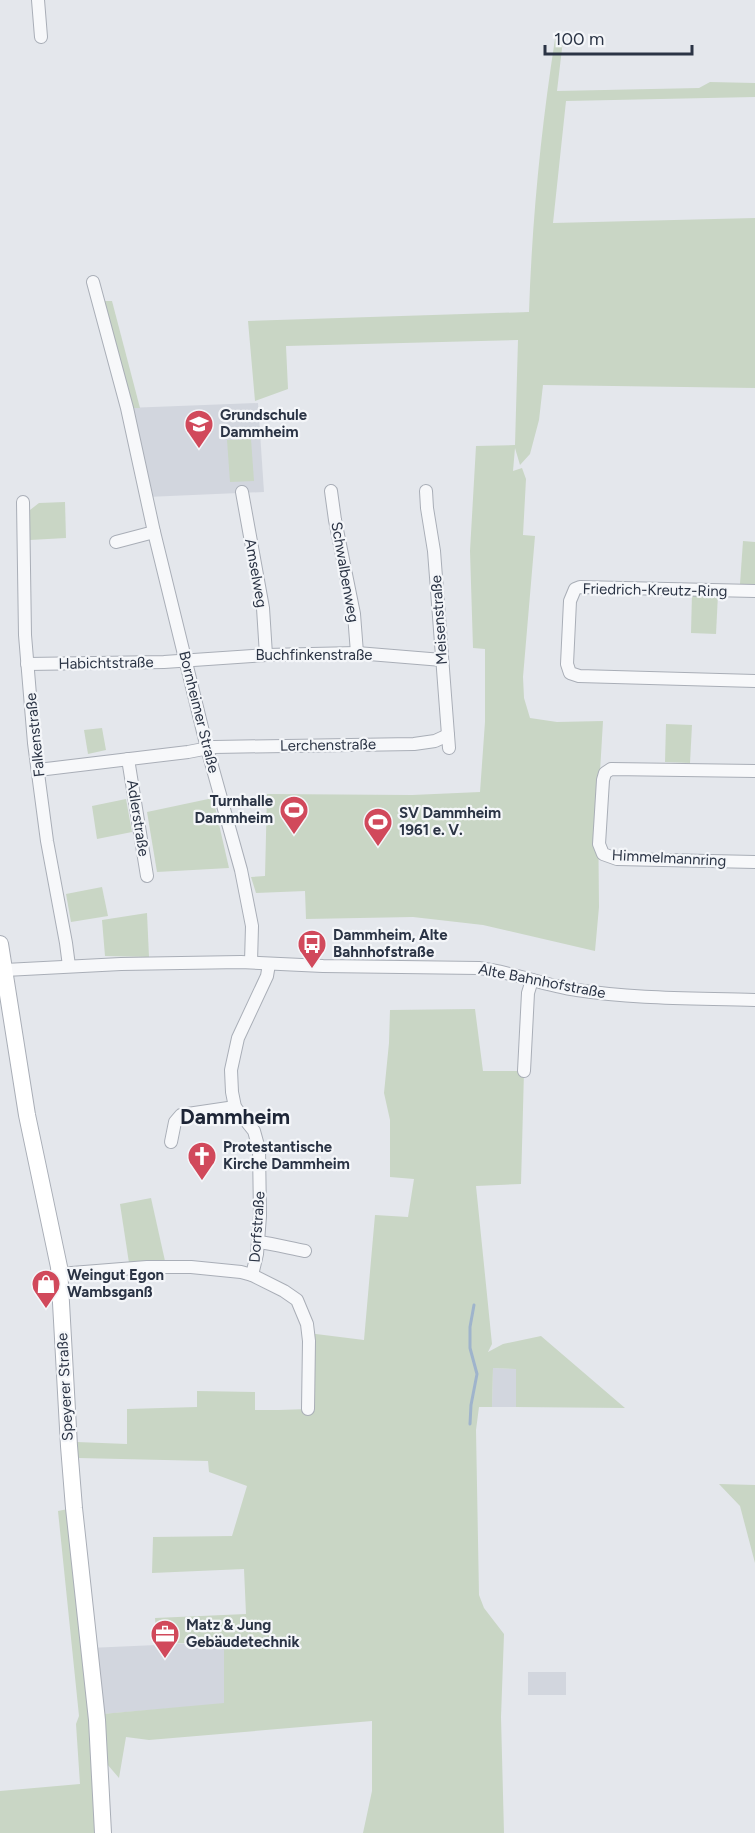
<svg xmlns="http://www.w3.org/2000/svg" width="755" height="1833" viewBox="0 0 755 1833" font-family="Figtree,sans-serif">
  <rect width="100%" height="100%" fill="#e4e7ec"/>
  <g fill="#d2d6de">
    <polygon points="258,403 264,492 147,497 127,408"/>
    <polygon points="493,1368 516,1369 516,1407 492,1407"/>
    <polygon points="224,1642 224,1704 102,1714 89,1648"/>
    <rect x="528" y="1672" width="38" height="23"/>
  </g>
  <g fill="#c9d6c5">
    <path d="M555,39L563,40L557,91L699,88L710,82L755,83V97L566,101L553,223L755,218V388L543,385L539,420L530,454L520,465L515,448L513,471L522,468L526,479L523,535L535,536L523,677L524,698L530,718L557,722L603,721L598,806L599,907L595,951L483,925L413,917L306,919L305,891L256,893L251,877L265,876L267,794L412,795L480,792L485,722V649L473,648L470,551L476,446L515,445L518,340L286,346L288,389L255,401L248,321L529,312C532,221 541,129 555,39Z"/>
    <polygon points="98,301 112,301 140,408 127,408"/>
    <polygon points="251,439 254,481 230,482 227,440"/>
    <polygon points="65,502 66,538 30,540 30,510 39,503"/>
    <polygon points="743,541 755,542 755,584 740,584"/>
    <polygon points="692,593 718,594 716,634 691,633"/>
    <polygon points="666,724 692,725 690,763 665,762"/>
    <polygon points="102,728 106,750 88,754 84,730"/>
    <polygon points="213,798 229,868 157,872 147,812"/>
    <polygon points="126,799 132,832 97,839 92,806"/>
    <polygon points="102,887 108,916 71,922 66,894"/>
    <polygon points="147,913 149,957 105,956 102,920"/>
    <polygon points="475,1009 483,1071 524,1071 521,1184 476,1186 492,1344 488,1352 503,1344 541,1336 625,1408 516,1407 516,1369 493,1368 492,1407 479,1407 476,1430 479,1595 484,1608 504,1634 501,1717 504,1833 363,1833 372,1791 372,1721 149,1740 126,1737 119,1778 107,1764 102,1714 224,1703 224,1642 157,1644 155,1618 246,1614 244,1569 152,1573 153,1537 232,1536 247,1486 209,1472 208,1461 78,1458 77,1442 127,1444 127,1409 197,1407 197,1391 255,1392 255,1410 279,1410 308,1409 308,1333 364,1340 375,1215 408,1217 414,1179 390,1177 390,1120 384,1093 389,1043 390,1010"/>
    <polygon points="151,1198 165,1261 129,1263 120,1204"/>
    <polygon points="719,1484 755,1485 755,1563 740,1506"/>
    <polygon points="68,1509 92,1728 95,1833 0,1833 0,1791 80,1784 76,1724 79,1716 58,1511"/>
  </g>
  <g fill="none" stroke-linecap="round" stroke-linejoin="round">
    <polyline stroke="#9fb4cc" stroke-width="3" points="470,1424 471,1405 477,1374 470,1348 470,1327 474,1305"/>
    <g stroke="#a9aeb7" stroke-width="14">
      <g id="street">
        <polyline points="38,0 41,37"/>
        <polyline points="93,282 127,408 154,532 207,748 241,870 252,926 251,962"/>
        <polyline points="331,491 335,520 354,614 357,653"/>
        <polyline points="426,491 427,508 434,551 449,748"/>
        <polyline points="242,492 263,608 266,655"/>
        <polyline points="23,502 25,635 34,743 47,841 66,943 69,966"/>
        <polyline points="116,542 154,532"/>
        <polyline points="755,591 580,587 575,589 570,601 567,664 570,673 579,676 755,681"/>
        <polyline points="27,664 164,662 266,655 357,653 442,660"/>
        <polyline points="128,759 147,876"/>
        <polyline points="38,770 188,752 214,747 414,744 435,741 448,735"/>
        <polyline points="755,771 611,769 605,773 603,780 599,844 603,854 617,859 755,862"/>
        <path d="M5,970L121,964L241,962L323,966L479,968C512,972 543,985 577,990C635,999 696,998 755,1000"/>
        <polyline points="524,1071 528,993 532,980"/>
        <polyline points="171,1142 175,1122 181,1115 235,1107"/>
        <path d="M258,1242C275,1244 289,1248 305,1251"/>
        <polyline points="59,1274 147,1267 191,1267 241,1272 252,1275 284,1291 297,1300 307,1324 309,1341 308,1409"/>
        <polyline points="252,1275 257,1254 260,1216 259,1149 254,1131 235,1107 232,1092 231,1070 238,1038 267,976 269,964"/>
      </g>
    </g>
    <g stroke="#a9aeb7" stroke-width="18">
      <polyline id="secondary" points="0,944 27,1115 59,1267 69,1446 74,1508 97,1720 103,1833"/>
    </g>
    <use href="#street" stroke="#f7f8fa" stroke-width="12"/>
    <use href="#secondary" stroke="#fff" stroke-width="16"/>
  </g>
  <defs>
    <g id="school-pin" transform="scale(1.5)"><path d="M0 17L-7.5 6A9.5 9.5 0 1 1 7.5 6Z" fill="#d1495b" stroke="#f4f6f9"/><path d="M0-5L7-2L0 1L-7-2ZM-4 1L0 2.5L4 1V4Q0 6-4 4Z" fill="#fff"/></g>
    <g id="stadium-pin" transform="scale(1.5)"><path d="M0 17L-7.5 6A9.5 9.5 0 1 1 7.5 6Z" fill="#d1495b" stroke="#f4f6f9"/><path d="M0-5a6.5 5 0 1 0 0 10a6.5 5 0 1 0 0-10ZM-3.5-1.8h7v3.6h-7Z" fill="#fff"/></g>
    <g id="bus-pin" transform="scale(1.5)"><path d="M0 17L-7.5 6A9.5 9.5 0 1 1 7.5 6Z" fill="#d1495b" stroke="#f4f6f9"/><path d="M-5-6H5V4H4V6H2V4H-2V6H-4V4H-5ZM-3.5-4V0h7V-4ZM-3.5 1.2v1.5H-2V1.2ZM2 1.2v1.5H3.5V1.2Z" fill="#fff"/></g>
    <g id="church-pin" transform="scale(1.5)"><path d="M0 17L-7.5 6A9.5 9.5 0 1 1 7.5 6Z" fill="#d1495b" stroke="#f4f6f9"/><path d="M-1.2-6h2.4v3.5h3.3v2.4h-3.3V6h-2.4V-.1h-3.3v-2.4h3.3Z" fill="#fff"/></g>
    <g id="shop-pin" transform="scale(1.5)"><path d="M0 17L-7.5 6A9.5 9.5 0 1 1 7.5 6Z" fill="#d1495b" stroke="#f4f6f9"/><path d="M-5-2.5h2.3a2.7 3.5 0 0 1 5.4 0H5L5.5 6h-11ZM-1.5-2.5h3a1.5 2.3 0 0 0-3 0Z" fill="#fff"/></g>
    <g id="office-pin" transform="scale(1.5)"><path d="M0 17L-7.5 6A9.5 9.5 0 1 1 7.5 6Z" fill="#d1495b" stroke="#f4f6f9"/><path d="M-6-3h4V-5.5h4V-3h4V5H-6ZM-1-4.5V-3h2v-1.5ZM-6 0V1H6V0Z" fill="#fff"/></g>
  </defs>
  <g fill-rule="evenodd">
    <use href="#school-pin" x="199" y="424"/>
    <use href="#stadium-pin" x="294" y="810"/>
    <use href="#stadium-pin" x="378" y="822"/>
    <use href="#bus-pin" x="312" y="944"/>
    <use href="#church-pin" x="202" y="1156"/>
    <use href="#shop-pin" x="46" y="1284"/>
    <use href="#office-pin" x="165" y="1634"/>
  </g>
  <g text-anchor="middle" stroke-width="4.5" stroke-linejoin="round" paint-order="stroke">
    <g font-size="15" font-weight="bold" fill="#2b3445" stroke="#f4f6f9" text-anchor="start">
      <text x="220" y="420">Grundschule<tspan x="220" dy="17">Dammheim</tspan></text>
      <text x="273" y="806" text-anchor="end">Turnhalle<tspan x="273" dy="17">Dammheim</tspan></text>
      <text x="399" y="818">SV Dammheim<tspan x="399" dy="17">1961 e. V.</tspan></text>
      <text x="333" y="940">Dammheim, Alte<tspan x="333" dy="17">Bahnhofstraße</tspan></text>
      <text x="223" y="1152">Protestantische<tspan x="223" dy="17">Kirche Dammheim</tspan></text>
      <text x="67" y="1280">Weingut Egon<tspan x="67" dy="17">Wambsganß</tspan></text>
      <text x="186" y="1630">Matz &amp; Jung<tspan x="186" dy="17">Gebäudetechnik</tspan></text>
    </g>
    <g font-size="15" fill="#2b3445" stroke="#f4f6f9">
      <text transform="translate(345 572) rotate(80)" y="5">Schwalbenweg</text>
      <text transform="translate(256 573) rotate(80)" y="5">Amselweg</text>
      <text transform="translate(655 590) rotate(1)" y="5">Friedrich-Kreutz-Ring</text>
      <text transform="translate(439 620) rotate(-94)" y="5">Meisenstraße</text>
      <text x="314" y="660">Buchfinkenstraße</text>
      <text transform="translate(106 663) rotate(-1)" y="5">Habichtstraße</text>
      <text transform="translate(199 712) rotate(76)" y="5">Bornheimer Straße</text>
      <text transform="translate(35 735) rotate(-96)" y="5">Falkenstraße</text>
      <text transform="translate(328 745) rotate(-1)" y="5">Lerchenstraße</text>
      <text transform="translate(138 818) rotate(81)" y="5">Adlerstraße</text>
      <text transform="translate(669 858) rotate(3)" y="5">Himmelmannring</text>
      <text transform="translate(542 981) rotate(11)" y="5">Alte Bahnhofstraße</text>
      <text transform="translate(257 1227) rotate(-86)" y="5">Dorfstraße</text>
      <text transform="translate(65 1387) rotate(-93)" y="5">Speyerer Straße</text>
    </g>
    <g font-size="21" font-weight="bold" fill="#1d2536" stroke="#f4f6f9">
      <text x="235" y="1124">Dammheim</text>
    </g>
  </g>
  <path d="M545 45v9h147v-9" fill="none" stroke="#2b3445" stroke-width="3"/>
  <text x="554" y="45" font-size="18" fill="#2b3445" stroke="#f4f6f9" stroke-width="4.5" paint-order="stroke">100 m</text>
</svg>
